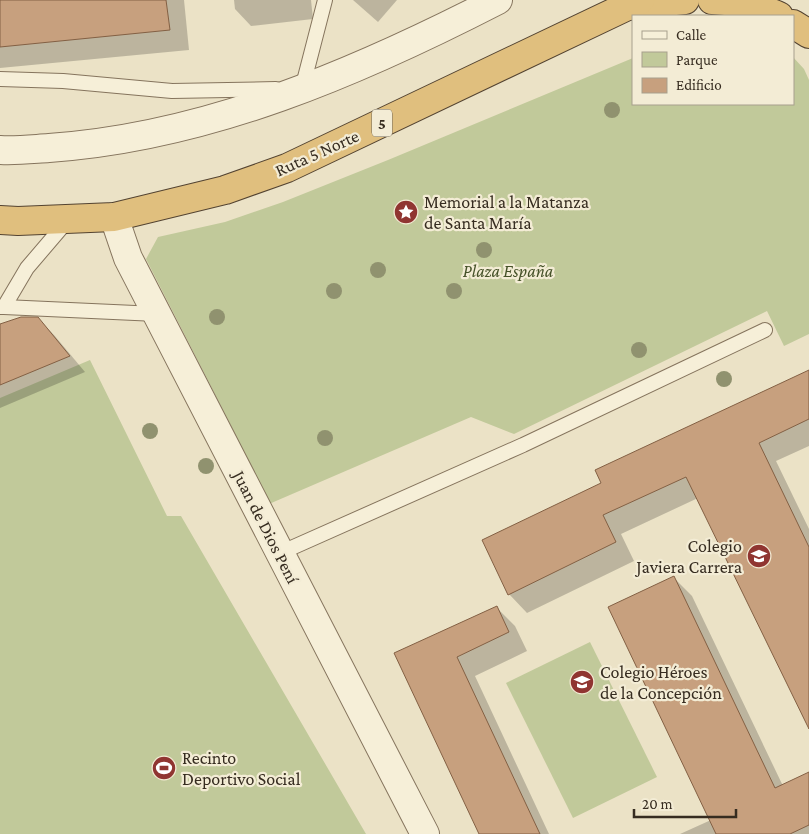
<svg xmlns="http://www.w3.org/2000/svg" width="809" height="834" viewBox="0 0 809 834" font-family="'Crimson Pro',serif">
  <rect width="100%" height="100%" fill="#ebe2c6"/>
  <g fill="#c1c99a">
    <polygon points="793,57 804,69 809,80 809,334 784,346 767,311 514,434 471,417 269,504 259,481 146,259 158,237 225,222 283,202 388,160 633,58 633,104 793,104"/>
    <polygon points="90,360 167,516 181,516 366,834 0,834 0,398"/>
    <polygon points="590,642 657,777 573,818 506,683"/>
  </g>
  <g fill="#0003">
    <polygon points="0,0 184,0 189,50 0,68"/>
    <polygon points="234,0 311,0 313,19 251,26 235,9"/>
    <polygon points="353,0 397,0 378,22"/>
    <polygon points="38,319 54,335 85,372 0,408 0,332"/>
    <polygon points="809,371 809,446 776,461 809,529 809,726 698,498 621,534 634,561 527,613 509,594 603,484"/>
    <polygon points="673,577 692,596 783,786 809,774 809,834 680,834 711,820"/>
    <polygon points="496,607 515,626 527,651 475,676 549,834 481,834 396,654"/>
  </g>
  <g fill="#c7a07e" stroke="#836044">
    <polygon points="0,0 166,0 170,30 0,47"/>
    <polygon points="21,317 38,317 70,356 0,385 0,324"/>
    <polygon points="809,370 809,419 759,443 809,547 809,729 686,477 603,515 616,542 508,595 482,540 601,483 595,470"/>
    <polygon points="674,576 775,788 809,772 809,825 790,834 716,834 608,607"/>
    <polygon points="497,606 509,632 457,657 540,834 479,834 394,653"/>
  </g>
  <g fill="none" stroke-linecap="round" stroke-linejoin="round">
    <g stroke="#85745d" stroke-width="16">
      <g id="service">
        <polyline points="0,79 63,81 172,91 276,89"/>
        <polyline points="302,89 325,0"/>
        <polyline points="0,307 4,307 27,268 68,220"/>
        <polyline points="4,307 157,314"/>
        <polyline points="280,553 523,445 765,330"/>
      </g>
    </g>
    <g stroke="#85745d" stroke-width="30">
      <path id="minor" d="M0,150C16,151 33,149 49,148C208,137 358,72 498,0"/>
    </g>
    <g stroke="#85745d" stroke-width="30">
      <polyline id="tertiary" points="114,217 128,258 425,834"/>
    </g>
    <g stroke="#534331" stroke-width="30">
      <g id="trunk">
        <path d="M712,0C735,1 758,7 779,16"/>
        <polyline points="627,6 685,0"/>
        <polyline points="793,24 809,34"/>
        <polyline points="0,220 18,221 114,217 225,190 287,168 640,0"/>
      </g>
    </g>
    <use href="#service" stroke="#f6efd8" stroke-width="14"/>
    <use href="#minor" stroke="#f6efd8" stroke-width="28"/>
    <use href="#tertiary" stroke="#f6efd8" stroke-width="28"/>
    <use href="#trunk" stroke="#e0bf7e" stroke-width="28"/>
  </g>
  <g fill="#90926f">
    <circle cx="612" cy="110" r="8"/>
    <circle cx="484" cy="250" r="8"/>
    <circle cx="378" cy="270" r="8"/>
    <circle cx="334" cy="291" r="8"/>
    <circle cx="454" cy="291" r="8"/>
    <circle cx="217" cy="317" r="8"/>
    <circle cx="639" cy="350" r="8"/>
    <circle cx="724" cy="379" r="8"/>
    <circle cx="150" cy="431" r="8"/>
    <circle cx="325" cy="438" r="8"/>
    <circle cx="206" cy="466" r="8"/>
  </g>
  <defs>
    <g id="sight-disc" transform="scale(1.25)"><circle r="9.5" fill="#903531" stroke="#f3ecd5"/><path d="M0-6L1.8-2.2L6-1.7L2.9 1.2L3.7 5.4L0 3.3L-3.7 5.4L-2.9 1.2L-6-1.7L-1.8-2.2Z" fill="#fff"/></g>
    <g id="school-disc" transform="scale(1.25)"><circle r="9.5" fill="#903531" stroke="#f3ecd5"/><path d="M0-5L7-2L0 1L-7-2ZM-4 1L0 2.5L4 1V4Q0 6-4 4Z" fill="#fff"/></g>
    <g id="stadium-disc" transform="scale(1.25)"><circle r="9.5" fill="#903531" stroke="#f3ecd5"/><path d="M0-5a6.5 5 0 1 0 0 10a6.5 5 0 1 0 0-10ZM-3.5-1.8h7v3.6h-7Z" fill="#fff"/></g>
  </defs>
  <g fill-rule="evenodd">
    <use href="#sight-disc" x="406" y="212"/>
    <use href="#school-disc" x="759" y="556"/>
    <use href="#school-disc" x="582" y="682"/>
    <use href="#stadium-disc" x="164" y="768"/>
  </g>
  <g text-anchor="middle" stroke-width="4.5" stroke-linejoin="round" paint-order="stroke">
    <rect fill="#f3ecd5" stroke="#6f6656" stroke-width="1" x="372" y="109.5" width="20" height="27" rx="4"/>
    <g font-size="16" font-weight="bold" fill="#362c20">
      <text x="382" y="129">5</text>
    </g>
    <g font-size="18" fill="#362c20" stroke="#f3ecd5">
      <text transform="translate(317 153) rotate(-24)" y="6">Ruta 5 Norte</text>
      <text transform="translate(266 527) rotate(63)" y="6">Juan de Dios Pení</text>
    </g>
    <g font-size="18" fill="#362c20" stroke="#f3ecd5" text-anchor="start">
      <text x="424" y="208">Memorial a la Matanza<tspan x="424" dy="21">de Santa María</tspan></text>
      <text x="742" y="552" text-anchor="end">Colegio<tspan x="742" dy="21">Javiera Carrera</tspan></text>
      <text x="600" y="678">Colegio Héroes<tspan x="600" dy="21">de la Concepción</tspan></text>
      <text x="182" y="764">Recinto<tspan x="182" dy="21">Deportivo Social</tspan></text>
    </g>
    <g font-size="18" font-style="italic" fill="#455128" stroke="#f3ecd5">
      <text x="508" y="277">Plaza España</text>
    </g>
  </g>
  <rect x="632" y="15" width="162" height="90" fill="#f3ecd5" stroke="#a79f8d"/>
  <rect x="642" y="31" width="25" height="8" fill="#f6efd8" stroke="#a79f8d"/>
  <text x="676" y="40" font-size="15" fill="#362c20">Calle</text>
  <rect x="642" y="52" width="25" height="15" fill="#c1c99a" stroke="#a79f8d"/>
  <text x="676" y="65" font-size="15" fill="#362c20">Parque</text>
  <rect x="642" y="78" width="25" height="15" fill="#c7a07e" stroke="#a79f8d"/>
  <text x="676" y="90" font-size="15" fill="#362c20">Edificio</text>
  <path d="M634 809v8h102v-8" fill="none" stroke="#362c20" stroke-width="2.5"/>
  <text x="642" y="809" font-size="15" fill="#362c20" stroke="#f3ecd5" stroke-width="4" paint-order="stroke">20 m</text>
</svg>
